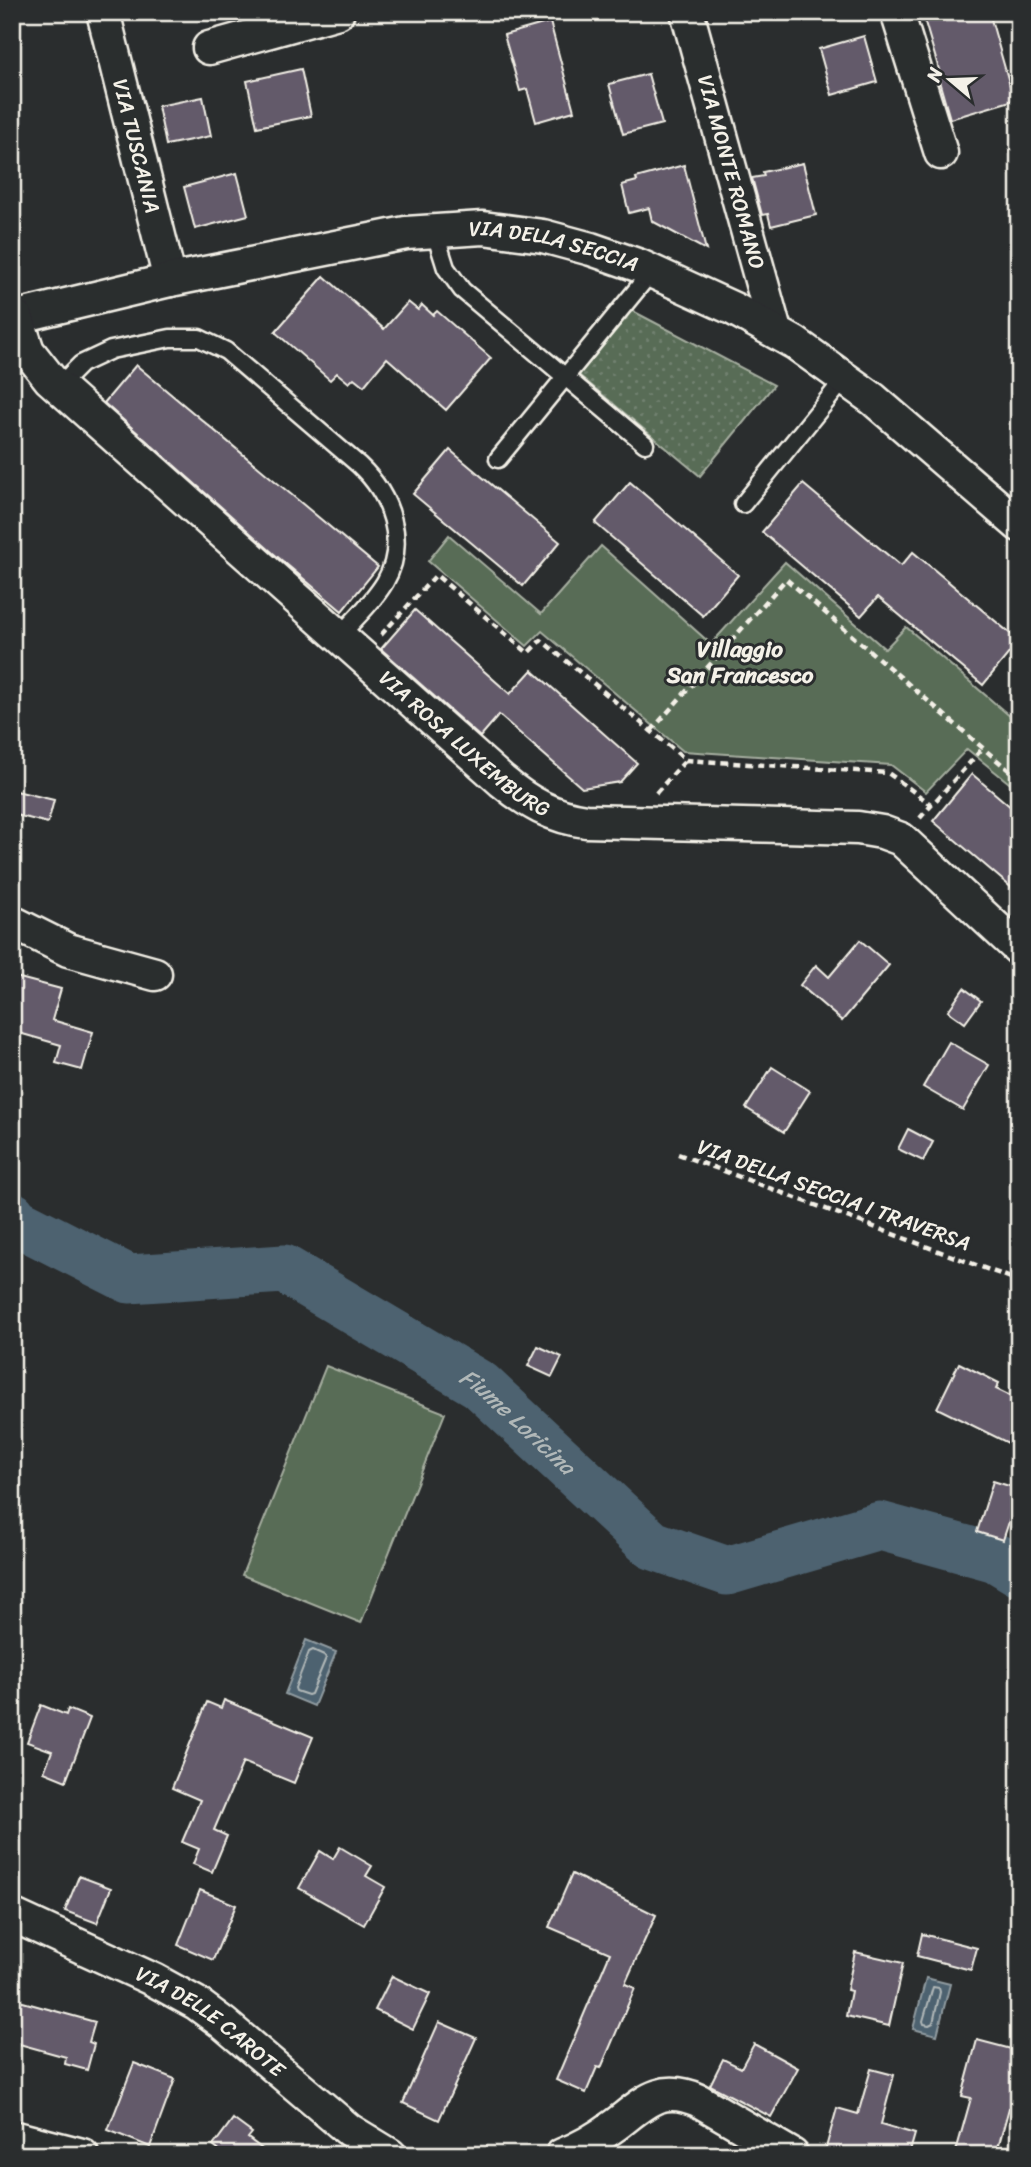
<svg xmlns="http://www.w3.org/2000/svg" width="1031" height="2167" viewBox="0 0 1031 2167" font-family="Sriracha,sans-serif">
  <defs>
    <pattern id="grass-dots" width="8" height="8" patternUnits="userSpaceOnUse" patternTransform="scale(1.75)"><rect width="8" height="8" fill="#596c57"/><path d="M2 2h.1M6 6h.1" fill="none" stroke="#71816f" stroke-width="1.8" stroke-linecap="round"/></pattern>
  </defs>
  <rect width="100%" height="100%" fill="#2a2d2e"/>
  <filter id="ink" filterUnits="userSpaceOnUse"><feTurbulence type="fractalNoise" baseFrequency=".0143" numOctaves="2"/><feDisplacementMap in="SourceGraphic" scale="14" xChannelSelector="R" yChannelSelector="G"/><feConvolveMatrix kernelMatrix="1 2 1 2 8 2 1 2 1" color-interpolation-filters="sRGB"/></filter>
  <g filter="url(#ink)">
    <polygon fill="url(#grass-dots)" stroke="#a6aea0" stroke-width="2" points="627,308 774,385 700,476 574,371"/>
    <g fill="#596c57" stroke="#a6aea0" stroke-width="2">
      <polygon points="449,535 541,614 601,546 711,644 785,562 885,649 906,627 1019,724 1019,791 967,749 926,792 891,765 683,751 542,631 527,646 428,561"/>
      <polygon points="326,1366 445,1413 361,1623 242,1575"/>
    </g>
    <g fill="#4d6270" stroke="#909ba0" stroke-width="2">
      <polygon points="306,1640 336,1652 314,1706 285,1694"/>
      <polygon points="926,1978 950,1984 937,2035 913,2029"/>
    </g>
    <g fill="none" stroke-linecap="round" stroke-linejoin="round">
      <g stroke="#b1b8b8" stroke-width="2">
        <polygon points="313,1650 324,1655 326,1658 311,1694 308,1695 296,1691 295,1688 309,1652"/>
        <polygon points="933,1987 939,1988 940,1992 933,2023 929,2025 924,2024 923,2021"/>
      </g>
      <path stroke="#4d6270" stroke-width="49" id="s1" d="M12,1216L15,1221L129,1279L284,1269L480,1385L652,1545L727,1571L880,1526L996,1558L1019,1572"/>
    </g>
    <g fill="#635a6a" stroke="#f4f1e8" stroke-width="2">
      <polygon points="922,12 989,12 1014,100 950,119 937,74 940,73"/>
      <polygon points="550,22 574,111 536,122 527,89 520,91 504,35"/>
      <polygon points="864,36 877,82 832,95 819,49"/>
      <polygon points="301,69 311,116 257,127 247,81"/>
      <polygon points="648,74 662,124 623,134 609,84"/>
      <polygon points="203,97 211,136 166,145 158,106"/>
      <polygon points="803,163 816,215 771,226 768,214 762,215 752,178 764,176 763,172"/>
      <polygon points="684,165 706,250 652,221 649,208 629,213 622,185 637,181 636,178"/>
      <polygon points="237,173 248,215 195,229 184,187"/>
      <polygon points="324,276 384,329 408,302 418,310 422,305 433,315 437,311 491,358 446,410 387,358 364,386 354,378 349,383 337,373 330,380 275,332"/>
      <polygon points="136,365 378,567 342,611 273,553 104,403"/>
      <polygon points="450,450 560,542 523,586 413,494"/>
      <polygon points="630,482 738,575 703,616 595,523"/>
      <polygon points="803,484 901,566 913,552 1019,641 983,685 878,597 861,616 762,532"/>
      <polygon points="415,610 510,694 532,670 637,763 620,782 582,788 499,715 480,737 381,649"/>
      <polygon points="972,774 1019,814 1019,894 933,821"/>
      <polygon points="12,790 54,800 48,823 12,814"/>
      <polygon points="860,940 889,965 842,1021 800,985 816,965 829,977"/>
      <polygon points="12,976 61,989 52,1020 93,1032 82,1070 56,1063 61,1045 12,1031"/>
      <polygon points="964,988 981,1001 965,1023 948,1011"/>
      <polygon points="949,1042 989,1065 963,1110 923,1087"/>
      <polygon points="772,1067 810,1091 784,1132 746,1108"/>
      <polygon points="908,1129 933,1142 923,1161 898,1149"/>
      <polygon points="538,1346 562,1357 552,1377 528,1366"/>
      <polygon points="959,1363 999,1383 996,1389 1019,1400 1019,1426 1010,1444 937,1408"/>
      <polygon points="993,1481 1019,1489 1019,1512 1013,1510 1003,1540 977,1532"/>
      <polygon points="224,1700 313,1737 294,1783 243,1762 214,1830 227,1836 212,1872 193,1864 199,1849 182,1842 200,1800 172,1788 207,1702 221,1708"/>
      <polygon points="41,1705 66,1715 68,1709 90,1718 66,1781 44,1772 52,1751 27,1742"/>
      <polygon points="340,1847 372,1866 366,1876 385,1887 364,1925 299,1888 320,1851 333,1859"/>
      <polygon points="572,1874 656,1915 625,1984 635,1988 601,2068 597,2067 586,2093 556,2080 610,1953 549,1927"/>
      <polygon points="79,1876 111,1888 97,1923 65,1911"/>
      <polygon points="200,1890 236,1905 213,1960 178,1945"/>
      <polygon points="922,1934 977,1948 971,1970 917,1956"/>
      <polygon points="855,1952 903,1963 889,2026 846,2016 851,1991 847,1990"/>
      <polygon points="392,1976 430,1994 413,2029 375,2010"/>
      <polygon points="12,1999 95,2022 89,2042 94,2044 87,2070 65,2064 66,2057 12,2042"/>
      <polygon points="439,2022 476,2038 439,2120 403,2103"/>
      <polygon points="977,2040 1019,2051 1019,2098 1016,2110 1009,2108 996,2155 955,2155 971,2098 962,2096"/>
      <polygon points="754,2044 798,2068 771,2117 710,2085 723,2059 741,2068"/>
      <polygon points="134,2063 175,2079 150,2147 108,2130"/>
      <polygon points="871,2069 894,2075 881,2124 915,2134 909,2155 824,2155 837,2108 858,2114"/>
      <polygon points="233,2119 252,2133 248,2138 270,2155 225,2155 213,2146"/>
    </g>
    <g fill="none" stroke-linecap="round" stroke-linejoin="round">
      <g stroke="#f4f1e8" stroke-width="21">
        <g id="lane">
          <polyline points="434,230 446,268 462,290 645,444"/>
          <path d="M59,386L81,364L111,350L170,338H199L226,351L359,465C391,495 408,542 385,582C373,602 355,619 339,636"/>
          <polyline points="498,459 652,271"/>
          <polyline points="743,504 846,377"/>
        </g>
      </g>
      <g stroke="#f4f1e8" stroke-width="37">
        <g id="street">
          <path id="s2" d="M103,12L170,280"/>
          <path id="s3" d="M687,12L775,331"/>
          <polyline points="897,12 941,153"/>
          <polyline points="209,48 338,12"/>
          <path id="s4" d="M12,318L170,280L406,233L483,228L543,236L591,249L640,266L734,309L795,343L873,399L1019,525"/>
          <path id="s5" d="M17,318L28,351L50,379L502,781C527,802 553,817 586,821L858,828L882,832L901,839L1019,949"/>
          <polyline points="12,922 68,950 155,974"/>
          <path id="s6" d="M12,1915L154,1980L196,2003L223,2023L349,2130L390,2155"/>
          <polyline points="12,2137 82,2155"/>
          <path d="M562,2155C581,2148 599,2137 615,2125C643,2104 660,2083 698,2100L792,2155"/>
        </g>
      </g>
      <g stroke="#f4f1e8" stroke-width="4.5" stroke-dasharray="7 5" stroke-linecap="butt">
        <polyline points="381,635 436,575 528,653 541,640 686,760 888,773 932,805"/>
        <polyline points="651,731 786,579 1019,779"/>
        <polyline points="656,793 686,760"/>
        <polyline points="920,818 983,748"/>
        <polyline points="678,1154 1019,1281"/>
      </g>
      <use href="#lane" stroke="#2a2d2e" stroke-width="16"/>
      <use href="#street" stroke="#2a2d2e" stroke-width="32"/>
    </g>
  </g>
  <g text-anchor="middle" stroke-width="6" stroke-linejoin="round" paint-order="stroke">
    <g font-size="21" fill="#f4f1e8" stroke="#2a2d2e">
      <text dy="7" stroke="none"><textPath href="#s2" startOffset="138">VIA TUSCANIA</textPath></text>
      <text dy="7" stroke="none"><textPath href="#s3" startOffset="166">VIA MONTE ROMANO</textPath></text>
      <text dy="7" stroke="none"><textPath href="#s4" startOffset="553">VIA DELLA SECCIA</textPath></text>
      <text dy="7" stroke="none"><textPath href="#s5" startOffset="623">VIA ROSA LUXEMBURG</textPath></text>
      <text transform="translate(834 1195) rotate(20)" y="7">VIA DELLA SECCIA I TRAVERSA</text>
      <text dy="7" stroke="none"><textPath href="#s6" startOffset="226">VIA DELLE CAROTE</textPath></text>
    </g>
    <g font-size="23" font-weight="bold" fill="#f4f1e8" stroke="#2a2d2e">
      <text x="740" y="657">Villaggio<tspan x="740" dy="26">San Francesco</tspan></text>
    </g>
    <g font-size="23" font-style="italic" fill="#b1b8b8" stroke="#2a2d2e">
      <text dy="8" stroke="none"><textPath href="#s1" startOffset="569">Fiume Loricina</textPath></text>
    </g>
  </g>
  <rect width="1031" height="2167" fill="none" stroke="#2a2d2e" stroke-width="42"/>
  <rect x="21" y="21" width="989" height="2125" fill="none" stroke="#f4f1e8" stroke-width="2.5" filter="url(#ink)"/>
  <g transform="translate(950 80) rotate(289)" stroke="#2a2d2e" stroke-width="5" paint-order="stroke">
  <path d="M0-5L12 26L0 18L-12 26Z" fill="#f4f1e8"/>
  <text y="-10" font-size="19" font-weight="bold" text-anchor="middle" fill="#f4f1e8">N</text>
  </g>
</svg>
